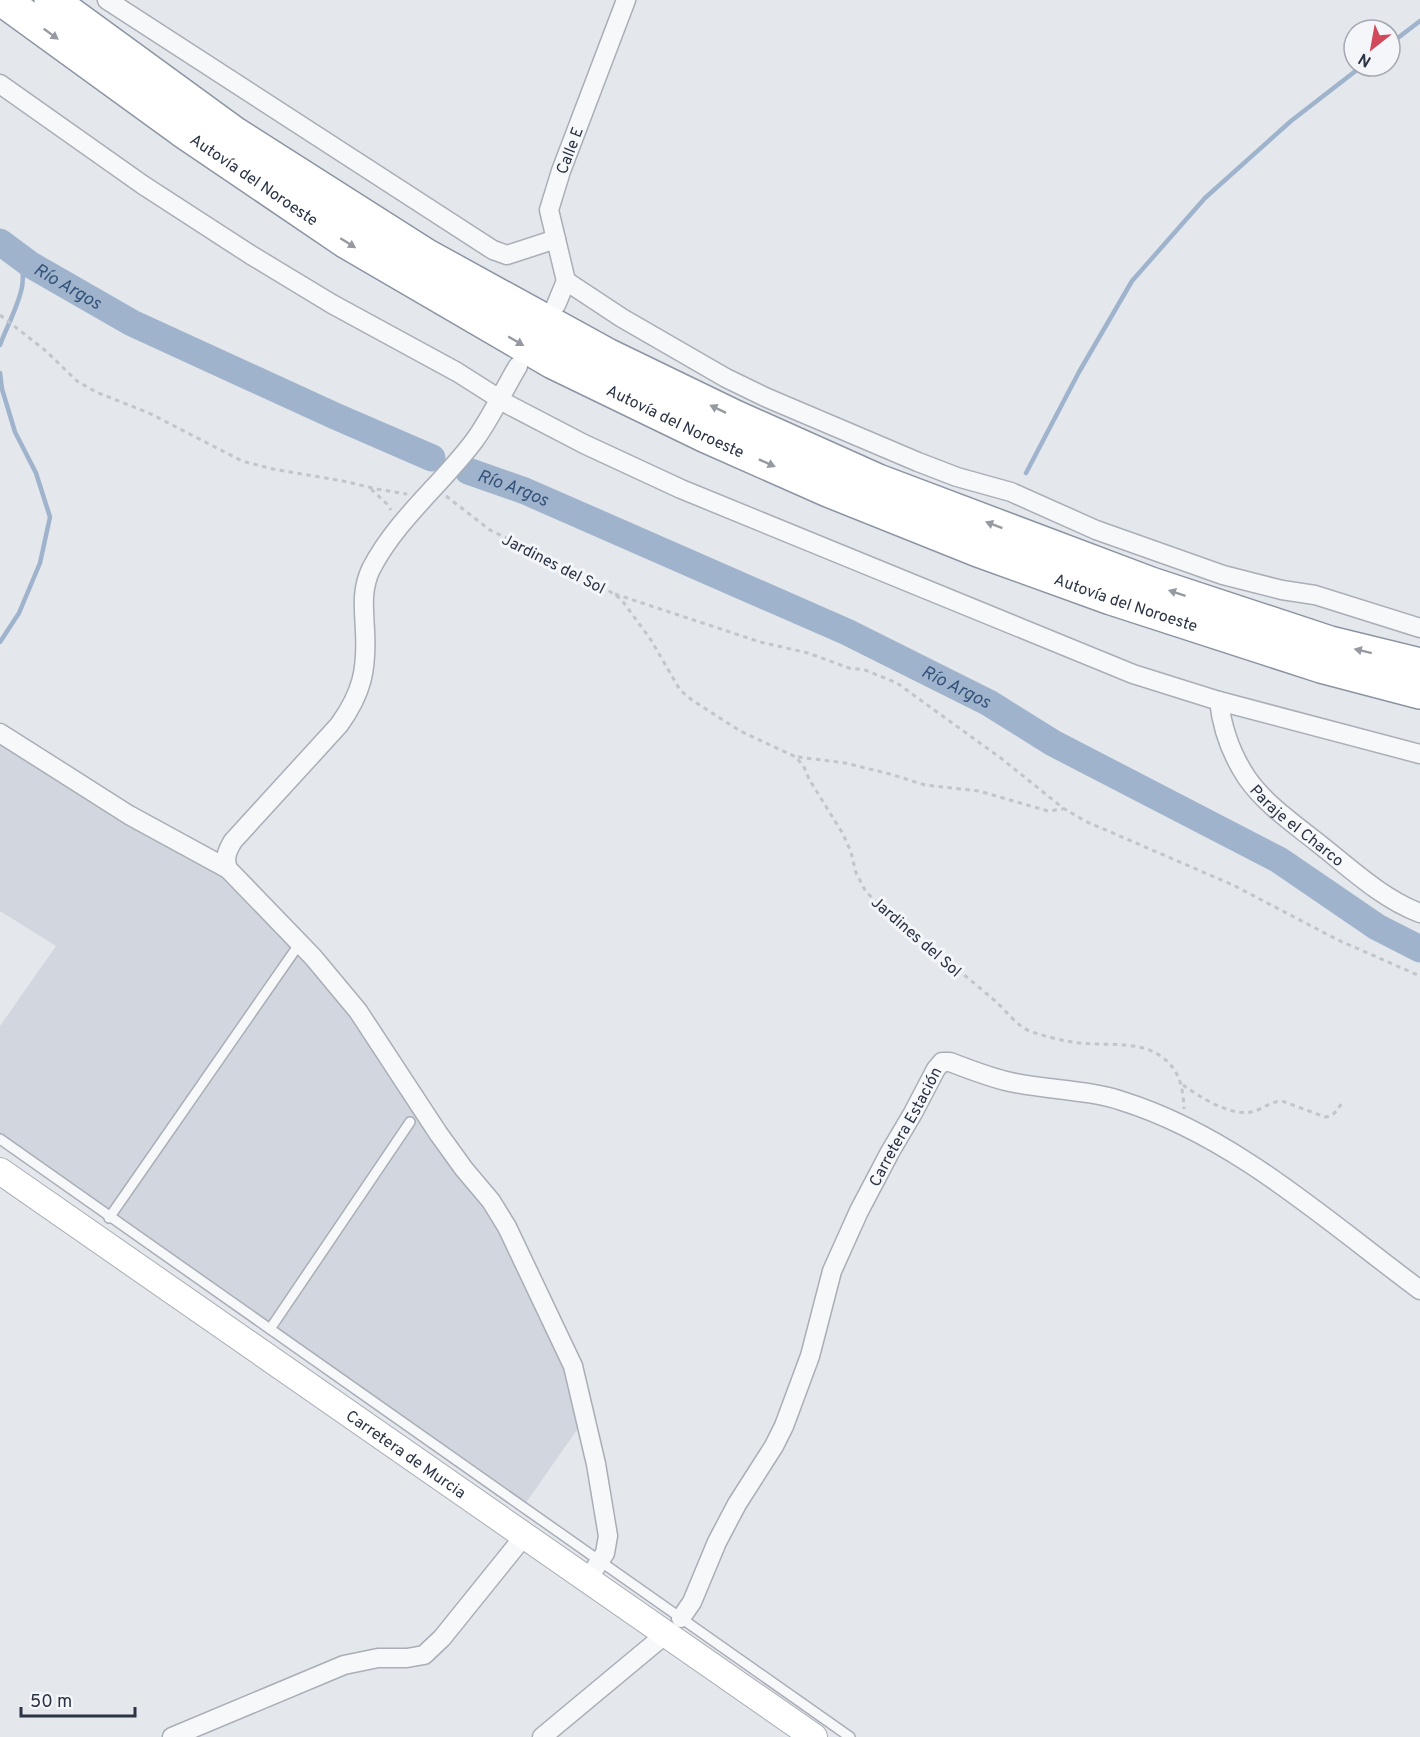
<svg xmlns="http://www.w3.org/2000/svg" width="1420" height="1737" viewBox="0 0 1420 1737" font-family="Overpass,sans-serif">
  <rect width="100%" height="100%" fill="#e4e7ec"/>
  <polygon fill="#d2d6de" points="0,733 228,869 275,916 491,1201 586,1417 523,1507 0,1139 0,1026 56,946 0,911"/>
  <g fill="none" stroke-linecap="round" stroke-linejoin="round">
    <g stroke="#9fb4cc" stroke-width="4.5">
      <polyline points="1390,44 1420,21"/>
      <path d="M0,345C7,326 18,307 22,287C24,278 22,267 22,258"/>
      <polyline points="0,373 2,389 15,432 36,473 50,517 40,563 19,613 0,642"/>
      <polyline points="1026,473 1079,372 1132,281 1205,198 1291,121 1362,66"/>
    </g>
    <g stroke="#9fb4cc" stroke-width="27">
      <path id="s1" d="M0,242L31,265L132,323L335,416L432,458"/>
      <path id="s2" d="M468,471L525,491L847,632L989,703L1053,743L1279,860L1377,927L1420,949"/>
    </g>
    <g stroke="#a9aeb7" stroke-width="12">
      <g id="lane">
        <polyline points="0,1139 850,1737"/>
        <polyline points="109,1218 300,943"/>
        <polyline points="270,1329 410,1122"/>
      </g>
    </g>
    <g stroke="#a9aeb7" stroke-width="21">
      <g id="street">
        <polyline points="107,0 493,250 507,255 556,239"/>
        <polyline points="0,84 143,185 251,255 332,304 457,372 509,405 584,444 681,489 1133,674 1219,701 1420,754"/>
        <polyline points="566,281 622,318 726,378 765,397 918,462 957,477 1011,492 1096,530 1223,575 1282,590 1315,595 1420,628"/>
        <path id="s3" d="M556,305L566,281L549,210L561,171L626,0"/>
        <path d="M518,366C503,391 491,418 474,441C441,485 397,519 371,569C361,590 364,609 365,631C367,670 362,693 339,725L233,841C227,851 224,858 228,869L313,957L358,1011L438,1133L464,1169L491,1201L507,1227L573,1366L596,1464L608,1536L605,1553L588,1579"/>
        <path id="s4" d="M1219,701C1222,728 1231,754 1247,778C1265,804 1293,823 1318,843C1350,868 1381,898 1420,913"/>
        <polyline points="0,733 129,815 228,869"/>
        <path id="s5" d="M681,1618L692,1602L717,1542L737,1504L774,1446L784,1426L810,1356L832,1271L859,1211L890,1152L913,1113L936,1069L942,1062H950C968,1069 986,1076 1006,1081C1042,1090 1086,1089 1122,1101C1234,1136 1327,1221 1420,1290"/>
        <polyline points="172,1737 344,1665 378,1658 407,1658 424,1655 442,1638 525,1535"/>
        <polyline points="542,1737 667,1633"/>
      </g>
    </g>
    <g stroke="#a9aeb7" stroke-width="28">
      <g id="secondary">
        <path id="s6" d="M0,1171L814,1737"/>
      </g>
    </g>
    <g stroke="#8b94a3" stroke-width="36">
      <g id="highway">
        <path id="s7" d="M3,0L182,130L347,242L553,362L706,436L828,490L978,550L1111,598L1321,666L1420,692"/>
        <polyline points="51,0 235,134 425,255 607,355 735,417 878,481 1151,584 1330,643 1420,665"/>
      </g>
    </g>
    <g stroke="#c2c5cb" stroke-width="3" stroke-dasharray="4.5 4.5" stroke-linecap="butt">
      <polyline points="0,315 46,351 77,381 96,392 149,413 242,461 273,469 343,481 377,489 407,494"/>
      <polyline points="371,489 387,504 391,510"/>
      <path d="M446,496L490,530L596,582L621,599L651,640L680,690L692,700L740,731L796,757L804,767L809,779L843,834L851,852L856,873L865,890L880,907C918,939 957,968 994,1000C1006,1010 1017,1027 1032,1032C1045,1036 1059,1040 1072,1042C1099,1047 1139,1039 1162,1057C1180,1070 1183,1088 1184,1109"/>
      <polyline points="615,594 760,642 808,653 849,668 865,670 897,683 1002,759 1063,808 1085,821 1233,885 1338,940 1420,976"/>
      <polyline points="798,757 845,763 890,774 925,785 979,791 1048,811 1063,809"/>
      <path d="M1183,1085C1200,1097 1229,1116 1251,1112C1262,1110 1271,1101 1282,1101L1325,1117C1335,1116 1338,1109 1343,1101"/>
    </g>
    <use href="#lane" stroke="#f7f8fa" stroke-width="9"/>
    <use href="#street" stroke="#f7f8fa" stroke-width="18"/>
    <use href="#secondary" stroke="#fff" stroke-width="26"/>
    <use href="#highway" stroke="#fff" stroke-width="33"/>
  </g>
  <defs><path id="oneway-solid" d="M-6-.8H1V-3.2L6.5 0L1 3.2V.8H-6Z" transform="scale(1.5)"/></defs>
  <g fill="#959aa2">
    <use href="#oneway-solid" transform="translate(51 34) rotate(36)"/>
    <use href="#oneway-solid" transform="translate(348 243) rotate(32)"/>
    <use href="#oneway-solid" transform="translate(516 341) rotate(30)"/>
    <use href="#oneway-solid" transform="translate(718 409) rotate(-154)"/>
    <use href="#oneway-solid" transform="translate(767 463) rotate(24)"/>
    <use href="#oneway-solid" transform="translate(994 525) rotate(-159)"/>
    <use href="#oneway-solid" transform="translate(1177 593) rotate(-162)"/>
    <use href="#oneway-solid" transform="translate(1363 651) rotate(-166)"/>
  </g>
  <g text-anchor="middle" stroke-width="6" stroke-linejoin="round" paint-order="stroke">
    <g font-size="16" fill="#2b3445" stroke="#f4f6f9">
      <text dy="6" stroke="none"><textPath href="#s3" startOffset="162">Calle E</textPath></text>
      <text dy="6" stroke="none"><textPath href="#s7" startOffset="309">Autovía del Noroeste</textPath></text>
      <text dy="6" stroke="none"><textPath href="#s7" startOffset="795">Autovía del Noroeste</textPath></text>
      <text transform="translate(554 563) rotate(27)" y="6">Jardines del Sol</text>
      <text dy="6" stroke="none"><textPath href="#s7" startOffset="1281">Autovía del Noroeste</textPath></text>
      <text dy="6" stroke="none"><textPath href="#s4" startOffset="152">Paraje el Charco</textPath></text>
      <text transform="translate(917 936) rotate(41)" y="6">Jardines del Sol</text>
      <text dy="6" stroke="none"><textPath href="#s5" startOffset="543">Carretera Estación</textPath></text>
      <text dy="6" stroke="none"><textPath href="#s6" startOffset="495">Carretera de Murcia</textPath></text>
    </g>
    <g font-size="18" font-style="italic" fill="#34527a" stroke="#f4f6f9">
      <text dy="6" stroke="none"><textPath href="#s1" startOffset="81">Río Argos</textPath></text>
      <text dy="6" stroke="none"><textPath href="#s2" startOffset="48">Río Argos</textPath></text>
      <text dy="6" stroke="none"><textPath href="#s2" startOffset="534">Río Argos</textPath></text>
    </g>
  </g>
  <g transform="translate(1372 48) rotate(211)"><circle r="28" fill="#f4f6f9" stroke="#a4a8b1" stroke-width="1.5"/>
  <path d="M0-4.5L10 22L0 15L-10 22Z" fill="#d1495b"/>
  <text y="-9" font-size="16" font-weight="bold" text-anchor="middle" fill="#2b3445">N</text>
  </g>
  <path d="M21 1707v9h114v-9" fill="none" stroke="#2b3445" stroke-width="3"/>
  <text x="30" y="1707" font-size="18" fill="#2b3445" stroke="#f4f6f9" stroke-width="4.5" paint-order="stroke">50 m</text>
</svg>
